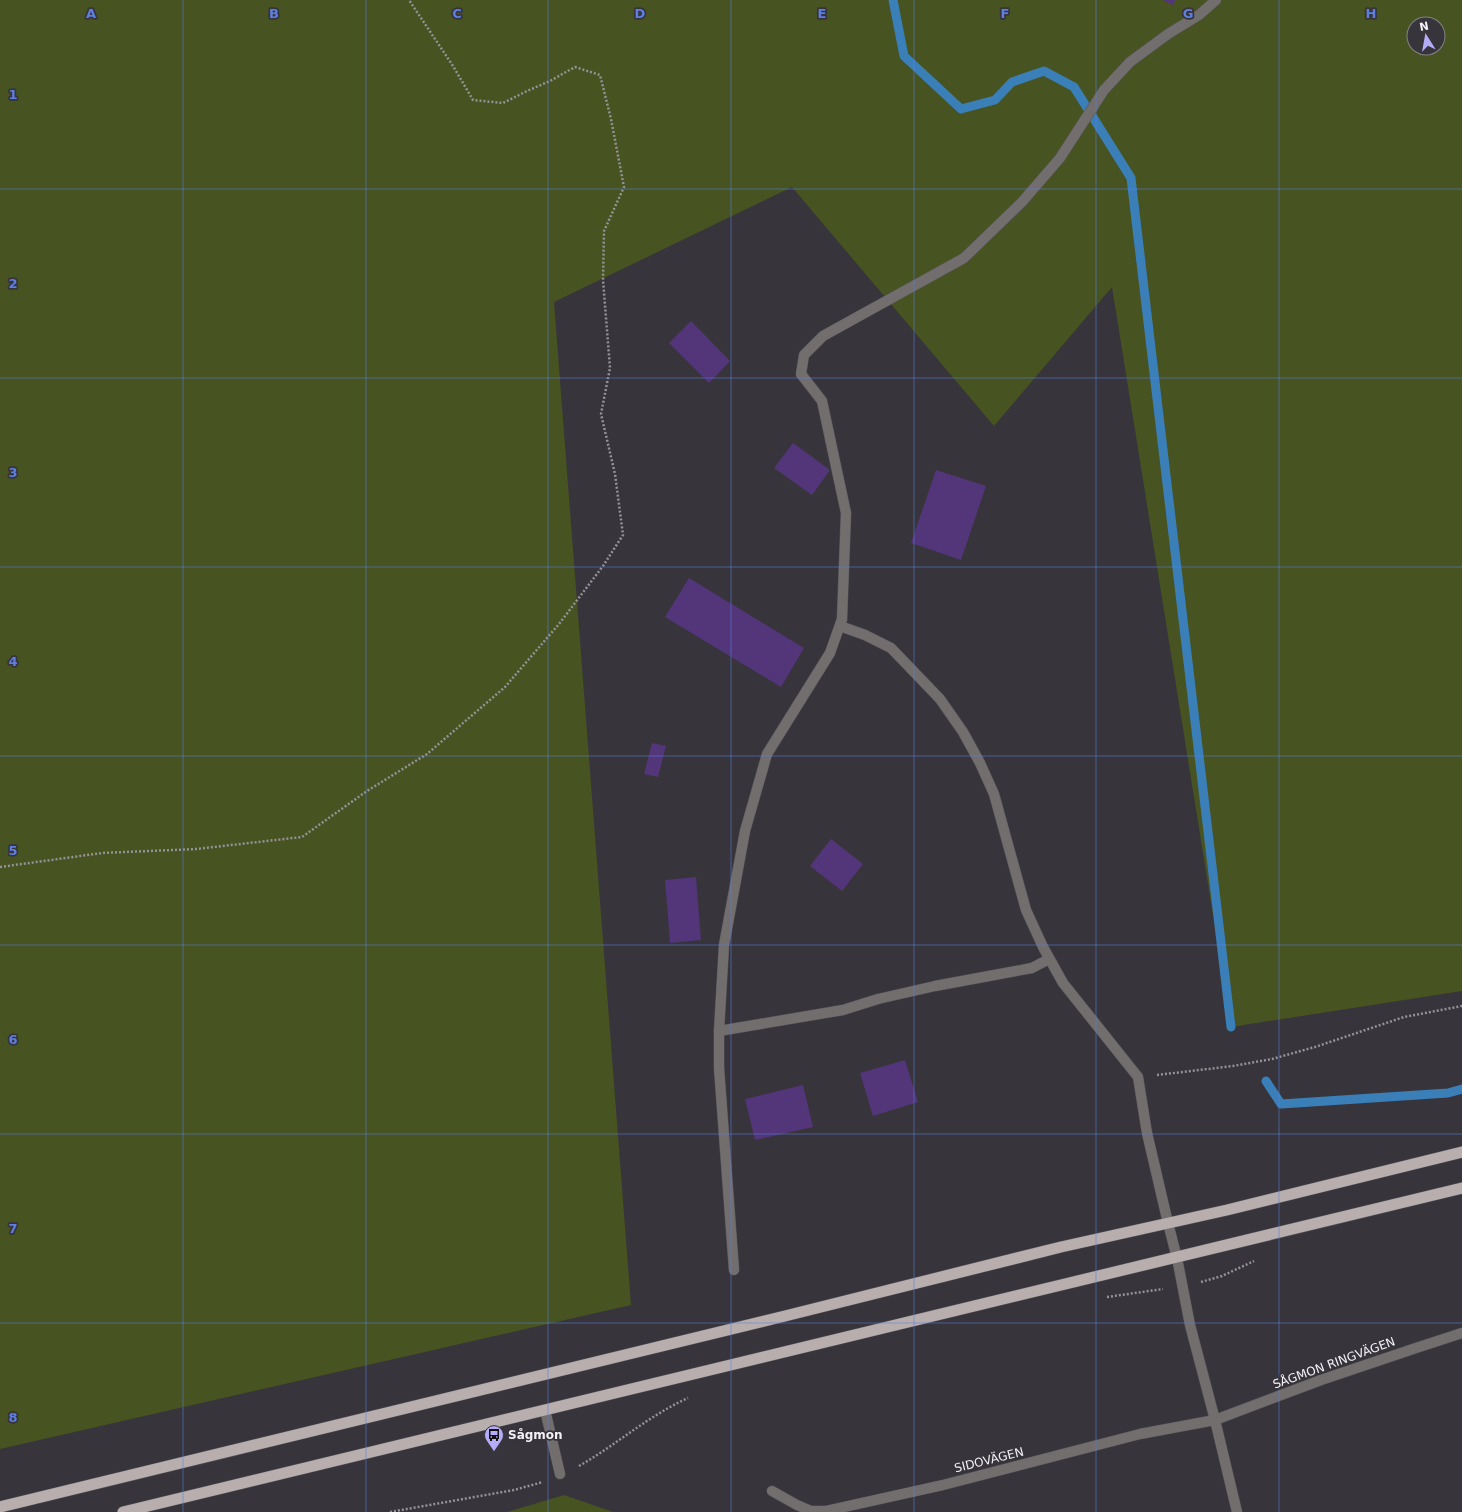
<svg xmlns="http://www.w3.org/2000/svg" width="1462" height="1512" viewBox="0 0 1462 1512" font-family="'DejaVu Sans',sans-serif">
  <rect width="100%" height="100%" fill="#37353b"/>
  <g fill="#475321" fill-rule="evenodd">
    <path d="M0,0H1462V991L1231,1027L1112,287L994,426L792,187L554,302L631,1305L0,1449ZM1414,24H1438V48H1414Z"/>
    <polygon points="564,1495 613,1512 507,1512"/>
  </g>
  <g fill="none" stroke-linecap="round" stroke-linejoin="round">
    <g stroke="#3b7fb9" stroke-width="9">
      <polyline points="893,0 904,56 961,109 995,100 1012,82 1044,71 1074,87 1131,178 1231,1027"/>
      <polyline points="1266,1081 1281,1104 1448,1093 1462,1089"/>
    </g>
  </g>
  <g fill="#533579">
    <polygon points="1163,0 1175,0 1173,5"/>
    <polygon points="691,321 730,361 709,383 669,343"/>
    <polygon points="793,443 830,470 812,495 774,468"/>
    <polygon points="936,470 986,486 961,560 911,543"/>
    <polygon points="689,578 804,648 781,687 665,617"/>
    <polygon points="652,743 666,746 658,777 644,774"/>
    <polygon points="831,839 863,864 842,891 810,866"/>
    <polygon points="696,877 701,940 670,943 665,880"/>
    <polygon points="905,1060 918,1102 873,1116 860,1073"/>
    <polygon points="803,1085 813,1127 755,1140 745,1099"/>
  </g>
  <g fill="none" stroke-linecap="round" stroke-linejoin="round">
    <g stroke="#555359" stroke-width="11">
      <g id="service">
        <polyline points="719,1031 843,1010 878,999 935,986 1032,968 1049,959"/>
        <polyline points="1168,1223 1177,1258"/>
        <polyline points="734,1270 719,1068 719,1031 724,945 745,831 767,754 830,653 842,619"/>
      </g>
    </g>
    <g stroke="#555359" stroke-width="11">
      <g id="minor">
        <polyline points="842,619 846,513 822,401 801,374 804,355 823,336 964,258 1022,202 1060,158 1104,90 1130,62 1168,34 1199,15 1216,0"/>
        <polyline points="840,626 865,635 891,648 940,699 963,732 980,763 994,794 1026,910 1043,947 1063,983 1138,1077 1147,1133 1168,1223"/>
        <polyline points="1177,1258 1190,1325 1215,1420 1237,1512"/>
        <polyline points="545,1410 560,1474"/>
        <polyline points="772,1491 797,1505 811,1511 826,1511 943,1485 1140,1434 1215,1420 1321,1380 1416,1348 1462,1333"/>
      </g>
    </g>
    <g stroke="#555359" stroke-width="12">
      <g id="trunk">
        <polyline points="0,1507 789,1315 1061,1247 1227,1210 1462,1152"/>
        <polyline points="123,1512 1462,1188"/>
      </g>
    </g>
    <g stroke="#949297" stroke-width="2.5" stroke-dasharray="2 2" stroke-linecap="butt">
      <polyline points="0,867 102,853 196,849 302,837 367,791 427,754 505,687 559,624 603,566 623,535 615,474 601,414 610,368 603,280 604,231 624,187 611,119 600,75 575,67 550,81 527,91 503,103 473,100 453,66 409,0"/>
      <polyline points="1157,1075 1233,1066 1272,1059 1315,1047 1404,1017 1462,1006"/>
      <polyline points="1201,1282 1222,1276 1254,1261"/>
      <polyline points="1107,1297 1163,1289"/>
      <path d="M579,1466C616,1445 648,1416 688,1398"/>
      <polyline points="390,1512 514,1490 543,1482"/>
    </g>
    <use href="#service" stroke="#726e6e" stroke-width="10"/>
    <use href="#minor" stroke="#726e6e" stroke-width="10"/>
    <use href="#trunk" stroke="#b8aeae" stroke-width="11"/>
  </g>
  <path fill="none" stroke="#5d7fe1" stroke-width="1" stroke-opacity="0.55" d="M183,0V1512M366,0V1512M548,0V1512M731,0V1512M914,0V1512M1096,0V1512M1279,0V1512M0,189H1462M0,378H1462M0,567H1462M0,756H1462M0,945H1462M0,1134H1462M0,1323H1462"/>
  <defs>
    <g id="bus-pin" transform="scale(1)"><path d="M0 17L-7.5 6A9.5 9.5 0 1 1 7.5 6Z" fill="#b5acf8" stroke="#37353b"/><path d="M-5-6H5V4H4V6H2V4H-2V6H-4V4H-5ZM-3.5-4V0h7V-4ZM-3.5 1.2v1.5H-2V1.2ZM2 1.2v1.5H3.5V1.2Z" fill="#111"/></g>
  </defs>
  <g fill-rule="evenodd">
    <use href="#bus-pin" x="494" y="1435"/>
  </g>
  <g text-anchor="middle" stroke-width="3.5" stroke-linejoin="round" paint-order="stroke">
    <g font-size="12" fill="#f3f1f5" stroke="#37353b">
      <text transform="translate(1334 1363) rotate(-20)" y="4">SÅGMON RINGVÄGEN</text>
      <text transform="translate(989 1460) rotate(-14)" y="4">SIDOVÄGEN</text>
    </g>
    <g font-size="12" font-weight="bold" fill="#f3f1f5" stroke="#37353b" text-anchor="start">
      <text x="508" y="1439">Sågmon</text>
    </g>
  </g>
  <g font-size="13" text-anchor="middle" font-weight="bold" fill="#5d7fe1" stroke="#37353b" stroke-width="3.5" stroke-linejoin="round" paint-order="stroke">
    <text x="91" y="18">A</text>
    <text x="274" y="18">B</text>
    <text x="457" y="18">C</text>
    <text x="640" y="18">D</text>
    <text x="822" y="18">E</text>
    <text x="1005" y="18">F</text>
    <text x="1188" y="18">G</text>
    <text x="1371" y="18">H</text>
    <text x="13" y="99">1</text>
    <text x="13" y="288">2</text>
    <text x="13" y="477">3</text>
    <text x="13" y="666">4</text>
    <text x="13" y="855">5</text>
    <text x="13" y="1044">6</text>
    <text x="13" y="1233">7</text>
    <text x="13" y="1422">8</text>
  </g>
  <g transform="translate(1426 36) rotate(349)"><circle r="19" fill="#37353b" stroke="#828085"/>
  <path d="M0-3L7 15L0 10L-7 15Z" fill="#b5acf8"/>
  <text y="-6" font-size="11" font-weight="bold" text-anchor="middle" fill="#f3f1f5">N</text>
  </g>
</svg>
